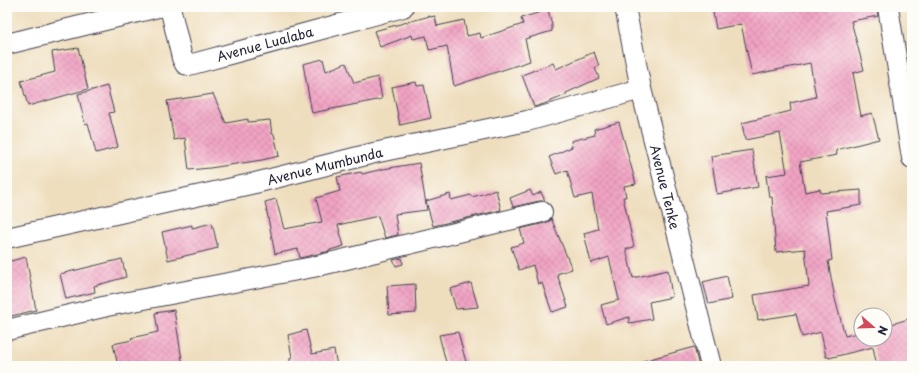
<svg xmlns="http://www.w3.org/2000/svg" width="919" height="373" viewBox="0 0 919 373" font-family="'Playpen Sans',sans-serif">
  <defs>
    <pattern id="building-cross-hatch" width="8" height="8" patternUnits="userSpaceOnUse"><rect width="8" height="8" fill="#f1a3c3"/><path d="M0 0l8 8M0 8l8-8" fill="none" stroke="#ce8ca8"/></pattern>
  </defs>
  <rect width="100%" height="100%" fill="#fdfcf7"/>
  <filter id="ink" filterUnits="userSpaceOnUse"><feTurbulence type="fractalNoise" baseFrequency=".025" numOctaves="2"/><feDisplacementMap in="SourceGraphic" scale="8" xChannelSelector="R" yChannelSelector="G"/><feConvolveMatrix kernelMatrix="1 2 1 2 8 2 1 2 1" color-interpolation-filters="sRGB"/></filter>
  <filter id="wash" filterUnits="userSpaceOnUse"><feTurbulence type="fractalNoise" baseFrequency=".012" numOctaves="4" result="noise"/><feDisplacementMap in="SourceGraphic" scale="16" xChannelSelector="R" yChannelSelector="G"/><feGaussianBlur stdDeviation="0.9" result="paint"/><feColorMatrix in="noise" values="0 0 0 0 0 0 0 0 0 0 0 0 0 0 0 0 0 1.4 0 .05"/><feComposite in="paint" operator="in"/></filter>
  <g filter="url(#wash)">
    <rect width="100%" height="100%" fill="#efdebe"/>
    <g id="blocks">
      <g fill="url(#building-cross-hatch)">
        <polygon points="712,7 877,7 878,16 851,21 864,70 853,73 861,116 872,113 879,139 836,150 837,155 800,162 805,192 820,189 821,193 861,190 861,205 826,211 832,260 828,261 835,299 845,336 861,332 861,339 885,339 885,326 912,318 912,366 877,366 873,347 829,358 829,357 826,357 821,332 802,337 796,314 758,320 754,295 809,286 805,249 776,252 772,197 769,197 766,176 787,173 780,133 745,140 742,123 791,111 790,103 816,97 810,63 752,75 741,24 716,29"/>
        <polygon points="548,10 552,25 552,31 525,39 530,61 454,86 447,46 429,50 426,36 413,39 412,35 380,47 374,31 430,16 430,17 435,16 437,26 464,20 467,36 480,33 481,38 523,24 521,18"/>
        <polygon points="78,48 88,89 28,106 21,81 55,72 52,52"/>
        <polygon points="594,52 599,66 595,68 599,78 566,93 566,95 544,104 534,107 522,75 553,63 556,69"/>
        <polygon points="323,59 326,71 346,63 354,83 378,77 382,99 312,113 303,64"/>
        <polygon points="416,82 417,86 424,85 431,118 400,125 392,87"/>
        <polygon points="107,86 114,112 109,113 118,147 96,153 88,123 85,124 78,94"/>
        <polygon points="213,94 226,123 248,119 248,122 270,120 272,134 274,134 279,156 262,160 210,168 189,170 185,138 174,140 167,101"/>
        <polygon points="619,122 636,184 624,186 626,197 623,197 634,247 626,249 633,278 668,270 672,297 649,302 652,319 629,323 629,317 606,324 601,305 619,300 609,257 591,263 584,233 598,229 592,194 575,198 567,170 556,174 549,157 572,147 571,141 595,135 594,129"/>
        <polygon points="752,150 758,187 717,194 711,156"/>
        <polygon points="419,163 427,210 395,214 398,235 385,238 378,216 338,225 344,246 330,250 330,251 300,258 298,249 275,254 265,202 276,199 284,229 322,222 316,198 340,191 337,177 361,172 362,174 383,169"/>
        <polygon points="496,190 501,210 433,226 426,201 450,194 451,200 471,195 472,197"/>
        <polygon points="530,190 533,196 541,192 545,201 539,201 513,207 510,198"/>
        <polygon points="551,218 572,269 557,274 568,307 552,312 542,283 538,284 533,265 519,270 511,247 524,243 520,229 545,223 550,221"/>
        <polygon points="212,223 218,248 168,260 162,232 192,225 192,228"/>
        <polygon points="26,257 36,310 7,317 7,262"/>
        <polygon points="402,258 403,264 396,266 393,260"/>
        <polygon points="122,259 126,277 94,286 95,292 66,299 60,274"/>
        <polygon points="727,276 732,299 709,304 703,282"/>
        <polygon points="471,283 478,307 456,309 450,289"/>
        <polygon points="415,284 416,313 389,315 387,286"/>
        <polygon points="174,310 183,366 118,366 113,344 132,340 131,338 158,332 155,313"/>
        <polygon points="306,330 312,354 334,350 337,366 290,366 290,358 292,357 288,335"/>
        <polygon points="458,332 467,366 447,366 439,335"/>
        <polygon points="694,347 699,366 644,366 643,361"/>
      </g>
    </g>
  </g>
  <g filter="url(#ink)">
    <use href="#blocks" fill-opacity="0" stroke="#413e4f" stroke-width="1"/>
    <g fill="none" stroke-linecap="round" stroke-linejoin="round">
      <g stroke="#413e4f" stroke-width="22">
        <g id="minor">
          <polyline points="170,7 182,58 185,64 189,65 403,7"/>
          <polyline points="625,7 641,89 711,366"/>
          <polyline points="888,7 912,158"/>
          <polyline points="7,44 158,7"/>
          <polyline points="7,238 255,183 374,153 527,121 641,89"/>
          <polyline points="7,330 107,306 313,267 542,212"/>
        </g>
      </g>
      <use href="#minor" stroke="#fff" stroke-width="20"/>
    </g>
  </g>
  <g text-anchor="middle" stroke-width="3" stroke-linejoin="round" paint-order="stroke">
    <g font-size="13" fill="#22223b" stroke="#fdfcf7">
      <text transform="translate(265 44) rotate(-15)" y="5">Avenue Lualaba</text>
      <text transform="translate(325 166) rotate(-14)" y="5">Avenue Mumbunda</text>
      <text transform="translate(665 187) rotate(76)" y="5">Avenue Tenke</text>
    </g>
  </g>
  <rect width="919" height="373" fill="none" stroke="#fdfcf7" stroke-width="24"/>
  <g transform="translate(873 327) rotate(110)"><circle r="19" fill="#fdfcf7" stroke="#a5a5ac"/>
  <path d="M0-3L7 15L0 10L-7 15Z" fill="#d1495b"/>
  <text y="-6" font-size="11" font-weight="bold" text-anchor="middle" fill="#22223b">N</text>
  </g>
</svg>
